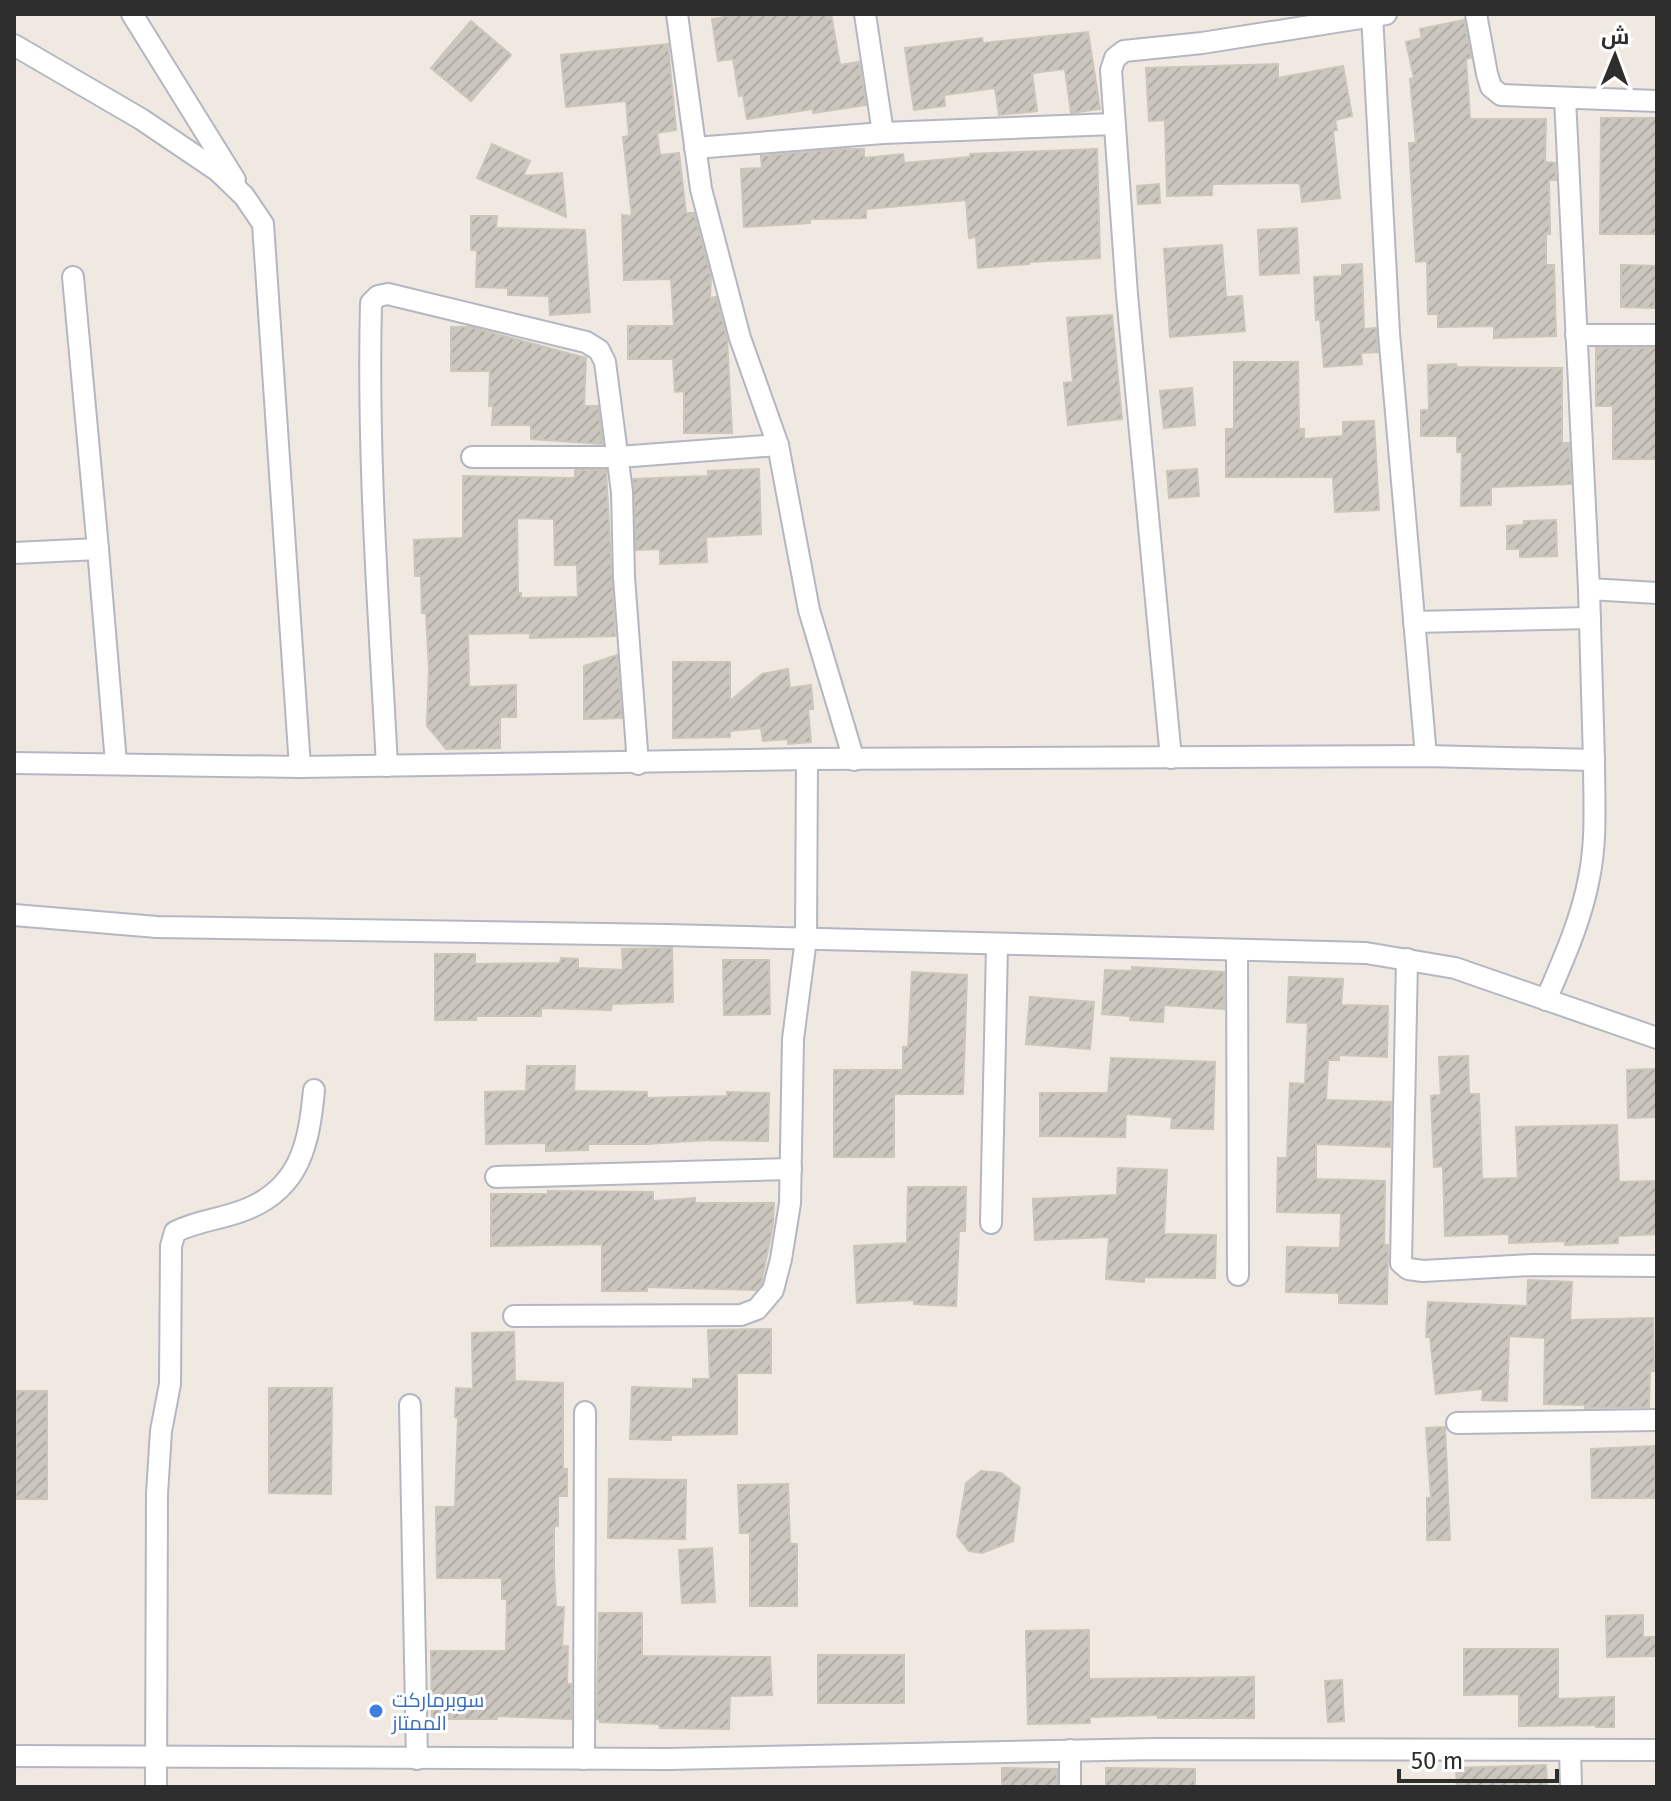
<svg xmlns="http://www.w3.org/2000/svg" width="1671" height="1801" viewBox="0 0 1671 1801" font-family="'Fira Sans',Cairo,sans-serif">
  <defs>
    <pattern id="building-hatch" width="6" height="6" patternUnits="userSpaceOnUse" patternTransform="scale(2)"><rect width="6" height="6" fill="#cbc7bf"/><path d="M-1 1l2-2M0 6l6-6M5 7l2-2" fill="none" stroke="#afaba4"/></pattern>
  </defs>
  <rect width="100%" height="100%" fill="#efe9e1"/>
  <g fill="url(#building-hatch)" stroke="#cbc5ba" stroke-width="2" fill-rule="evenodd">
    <polygon points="742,14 831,14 840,65 859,62 866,105 813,113 813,109 747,119 743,95 739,96 733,59 718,61 712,19"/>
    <polygon points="1464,20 1471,58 1466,59 1470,119 1546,119 1545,162 1555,163 1556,180 1549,180 1550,234 1546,234 1546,265 1554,265 1556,336 1494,338 1494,326 1438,327 1438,314 1428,314 1427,261 1416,262 1409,143 1416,143 1410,79 1414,78 1406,42 1422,38 1420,29"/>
    <polygon points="471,21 511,55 471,101 431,68"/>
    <polygon points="1088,32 1100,109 1071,113 1065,69 1032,73 1037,111 999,115 995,88 944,95 945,106 914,110 905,48 982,38 983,43"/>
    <polygon points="668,44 676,130 657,133 660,155 679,153 686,213 694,213 711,277 710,298 716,297 727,338 732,433 684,433 684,391 675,392 673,359 628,359 628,326 674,326 671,279 624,280 622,215 632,216 623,137 629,136 626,101 566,107 561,55"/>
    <polygon points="1278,64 1278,78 1343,66 1352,116 1335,120 1337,130 1333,131 1340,198 1302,202 1300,183 1212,184 1212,195 1167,196 1165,120 1149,121 1146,68"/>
    <polygon points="1601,118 1657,118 1657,234 1600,234"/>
    <polygon points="492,144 530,161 523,176 562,173 566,217 477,178"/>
    <polygon points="840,149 864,149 864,158 903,154 904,163 970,157 970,154 1097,149 1100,258 1029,262 1029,264 978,268 976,237 969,238 966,200 866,209 866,218 810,219 810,223 744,227 741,169 762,168 761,156"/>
    <polygon points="1159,184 1160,203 1138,204 1137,186"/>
    <polygon points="471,216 497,216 496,228 585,230 590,312 550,315 549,296 508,295 508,288 476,287 477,250 471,250"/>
    <polygon points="1297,228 1299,273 1260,275 1258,230"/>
    <polygon points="1222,245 1226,297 1242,296 1245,331 1170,337 1164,249"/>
    <polygon points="1362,264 1364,329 1376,328 1378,352 1361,353 1362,364 1324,367 1320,319 1316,320 1314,277 1342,276 1342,265"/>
    <polygon points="1621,265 1657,266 1654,308 1621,307"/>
    <polygon points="1112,315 1122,419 1068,425 1064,383 1073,382 1067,318"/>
    <polygon points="451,327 470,327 586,358 584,406 598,406 603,444 531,439 531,425 492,425 493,406 489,406 490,371 451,371"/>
    <polygon points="1596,348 1657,348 1657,459 1613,459 1613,406 1596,406"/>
    <polygon points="1234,362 1298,362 1299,429 1304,429 1304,439 1343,436 1343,422 1374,421 1379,510 1335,512 1333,477 1226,477 1226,429 1234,429"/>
    <polygon points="1456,364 1456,367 1562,368 1562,443 1569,443 1571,484 1491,487 1491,505 1461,506 1462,452 1457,452 1457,436 1421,436 1421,410 1429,410 1428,365"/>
    <polygon points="1192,388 1195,425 1164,428 1160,391"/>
    <polygon points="759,469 761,534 706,537 707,562 660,564 660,549 636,550 633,479 708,476 708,471"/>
    <polygon points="1197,469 1199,496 1169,498 1167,471"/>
    <path d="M575,470H606L615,636L530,638V633L468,634L469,687L516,685V717H500V748L446,749L427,726L429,669L426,613H422L421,576H415L414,540L463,538V476L575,478ZM517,518L554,519L555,565H577L578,597L521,598V593H518Z"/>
    <polygon points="1556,520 1557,556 1520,557 1520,549 1507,549 1507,526 1524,525 1524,521"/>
    <polygon points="617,655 622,718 584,719 584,666"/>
    <polygon points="673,662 730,662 730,701 762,674 788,669 790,688 811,685 813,709 808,709 811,742 788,744 788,739 763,741 761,728 730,731 730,737 673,738"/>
    <polygon points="672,948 673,1002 612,1004 611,1010 541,1008 541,1016 476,1016 476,1020 435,1020 435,954 475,954 475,964 560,963 561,958 578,959 578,968 623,970 622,949"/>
    <polygon points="723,960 769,960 770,1014 724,1015"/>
    <polygon points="1132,967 1224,972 1224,1009 1164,1005 1163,1022 1130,1020 1130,1016 1102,1014 1105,970 1132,971"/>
    <polygon points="912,972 967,975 963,1094 894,1094 894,1157 834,1157 834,1070 903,1070 903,1047 908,1047"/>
    <polygon points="1289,977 1343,979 1341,1005 1388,1006 1387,1057 1339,1055 1339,1060 1328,1060 1326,1100 1391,1102 1390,1147 1316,1144 1316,1179 1385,1181 1384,1245 1388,1245 1387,1304 1339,1303 1339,1293 1286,1292 1287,1247 1340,1248 1341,1213 1277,1212 1278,1158 1287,1158 1290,1083 1305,1084 1308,1023 1287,1022"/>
    <polygon points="1030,997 1094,1002 1090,1049 1026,1044"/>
    <polygon points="1468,1056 1469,1094 1479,1094 1482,1179 1518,1178 1516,1127 1617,1125 1619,1182 1657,1181 1657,1234 1618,1236 1618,1243 1565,1245 1565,1241 1509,1243 1509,1234 1445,1236 1443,1166 1434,1167 1431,1096 1441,1095 1439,1057"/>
    <polygon points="1111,1058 1215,1062 1213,1129 1171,1128 1172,1117 1126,1114 1125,1137 1040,1136 1040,1093 1108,1093"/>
    <polygon points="527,1066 575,1066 574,1091 647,1092 647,1098 727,1096 727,1092 769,1093 768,1141 708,1140 647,1144 588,1144 588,1150 546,1151 546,1143 486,1144 485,1092 526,1091"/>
    <polygon points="1657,1069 1657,1117 1628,1118 1627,1070"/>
    <polygon points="1118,1168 1167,1170 1164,1234 1216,1235 1215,1278 1144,1277 1144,1282 1106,1279 1109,1237 1035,1240 1033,1199 1117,1195"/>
    <polygon points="908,1187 966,1187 965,1231 959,1231 956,1306 914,1304 914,1300 857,1303 854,1246 907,1243"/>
    <polygon points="548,1191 653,1192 653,1201 695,1198 695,1203 774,1203 773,1225 761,1284 756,1290 647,1287 647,1291 602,1291 602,1244 491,1246 491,1194 548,1194"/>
    <polygon points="1528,1280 1572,1282 1570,1320 1653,1318 1654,1371 1650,1371 1649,1407 1585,1408 1585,1405 1544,1404 1545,1338 1509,1336 1507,1401 1482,1400 1483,1389 1436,1394 1430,1337 1426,1337 1428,1302 1527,1306"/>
    <polygon points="771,1329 771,1373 737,1373 737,1434 671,1435 671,1440 630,1439 632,1387 693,1389 693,1379 710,1379 708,1330"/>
    <polygon points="514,1332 515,1381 563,1383 563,1469 567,1469 567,1496 558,1496 558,1526 554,1526 554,1570 556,1607 564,1607 562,1646 568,1646 567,1684 571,1684 571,1719 497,1716 497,1719 432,1719 431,1651 506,1651 507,1599 502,1599 502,1578 437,1578 436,1507 455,1507 458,1417 455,1417 456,1388 473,1389 472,1333"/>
    <polygon points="269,1388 332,1388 331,1494 269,1493"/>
    <rect x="16" y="1391" width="31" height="108"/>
    <polygon points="1445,1427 1450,1540 1427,1540 1427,1498 1431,1498 1426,1428"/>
    <polygon points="1655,1446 1655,1498 1592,1498 1591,1449"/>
    <polygon points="981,1471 1001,1473 1020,1488 1013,1541 982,1553 969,1551 957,1536 966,1483"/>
    <polygon points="609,1479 686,1480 685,1539 608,1538"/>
    <polygon points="788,1484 790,1544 797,1544 797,1606 750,1606 750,1533 740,1533 738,1485"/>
    <polygon points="712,1548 715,1602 682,1603 679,1550"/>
    <polygon points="599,1613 642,1613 642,1656 770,1657 772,1695 730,1696 729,1729 660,1728 659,1724 600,1722 600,1720 597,1719"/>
    <polygon points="1643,1615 1643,1637 1657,1637 1657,1656 1607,1657 1606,1616"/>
    <polygon points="1089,1630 1089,1679 1254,1677 1254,1718 1158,1718 1158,1715 1090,1717 1090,1723 1028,1724 1026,1631"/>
    <polygon points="1464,1649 1558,1649 1558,1699 1614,1697 1614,1727 1596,1727 1596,1725 1519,1726 1519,1694 1464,1695"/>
    <rect x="818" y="1655" width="86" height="48"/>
    <polygon points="1342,1680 1344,1721 1328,1722 1325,1681"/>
    <polygon points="1546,1765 1547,1787 1457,1787 1456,1768"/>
    <polygon points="1002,1768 1057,1769 1057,1787 1002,1787"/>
    <polygon points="1106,1768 1195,1769 1195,1787 1106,1787"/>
  </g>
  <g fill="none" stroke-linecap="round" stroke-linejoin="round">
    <g stroke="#b4b7c1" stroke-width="24">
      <g id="minor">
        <polyline points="132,14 235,180"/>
        <polyline points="677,14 701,189 740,338 778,445 809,610 854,760"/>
        <polyline points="865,14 883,133"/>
        <polyline points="1372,14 1389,333 1426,756"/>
        <polyline points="1476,14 1487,74 1491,87 1501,95 1657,101"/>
        <polyline points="14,45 141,119 218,171 244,196 263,224 300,767"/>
        <polyline points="695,148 883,133 1114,124"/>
        <polyline points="73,277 98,549"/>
        <polyline points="1576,335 1657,335"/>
        <polyline points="472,457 619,457 778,445"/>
        <polyline points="14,553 98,549 116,763"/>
        <polyline points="1589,589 1657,593"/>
        <polyline points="1414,622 1590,618"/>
        <polyline points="1171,758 1127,295 1111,70 1115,58 1124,51 1202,43 1386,14"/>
        <polyline points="14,763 300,767 807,759 1426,756 1594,760 1589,589 1565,98"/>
        <path d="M387,766C379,612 367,458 371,303L378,296L388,294L586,342L599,350L605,362L622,492L624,577L638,764"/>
        <polyline points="14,915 157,927 667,935 1366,953 1455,968 1657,1038"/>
        <polyline points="1237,952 1238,1275"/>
        <polyline points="1407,959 1401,1263 1408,1269 1423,1271 1532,1265 1657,1266"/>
        <path d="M1546,1000C1563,960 1581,921 1589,878C1597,840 1594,799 1594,760"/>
        <polyline points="496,1177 791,1169"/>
        <polyline points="991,1223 997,946"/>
        <polyline points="514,1316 741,1315 757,1309 773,1290 781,1259 790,1203 793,1039 806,939 807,759"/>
        <polyline points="410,1405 417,1759"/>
        <polyline points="1457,1423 1657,1420"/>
        <polyline points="1570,1750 1571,1787"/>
        <polyline points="14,1756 668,1759 1156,1749 1657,1750"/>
        <polyline points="584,1759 585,1412"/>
        <path d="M156,1787L157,1494L161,1431L170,1384L171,1246L175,1232C198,1220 224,1219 247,1209C301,1187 309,1142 314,1090"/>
        <polyline points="1070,1787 1070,1750"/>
      </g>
    </g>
    <use href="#minor" stroke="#fff" stroke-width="20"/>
  </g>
  <circle fill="#3f7fe0" stroke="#fff" stroke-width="3" cx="376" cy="1711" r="8"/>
  <g text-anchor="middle" stroke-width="6" stroke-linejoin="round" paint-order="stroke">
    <g font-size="20" fill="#366cbe" stroke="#fff" text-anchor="start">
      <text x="392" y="1707">سوبرماركت<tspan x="392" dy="23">الممتاز</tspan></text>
    </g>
  </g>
  <rect width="1671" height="1801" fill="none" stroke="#2e2e2e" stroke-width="32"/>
  <g transform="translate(1615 56) rotate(1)" stroke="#ffffff" stroke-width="6" paint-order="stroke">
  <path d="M0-6L14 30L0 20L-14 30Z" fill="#2e2e2e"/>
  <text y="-12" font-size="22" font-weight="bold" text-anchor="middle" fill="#2e2e2e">ش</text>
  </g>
  <path d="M1399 1769v12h158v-12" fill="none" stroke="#2e2e2e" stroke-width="4"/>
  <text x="1411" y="1769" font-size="24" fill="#2e2e2e" stroke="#ffffff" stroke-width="6" paint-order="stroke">50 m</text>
</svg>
